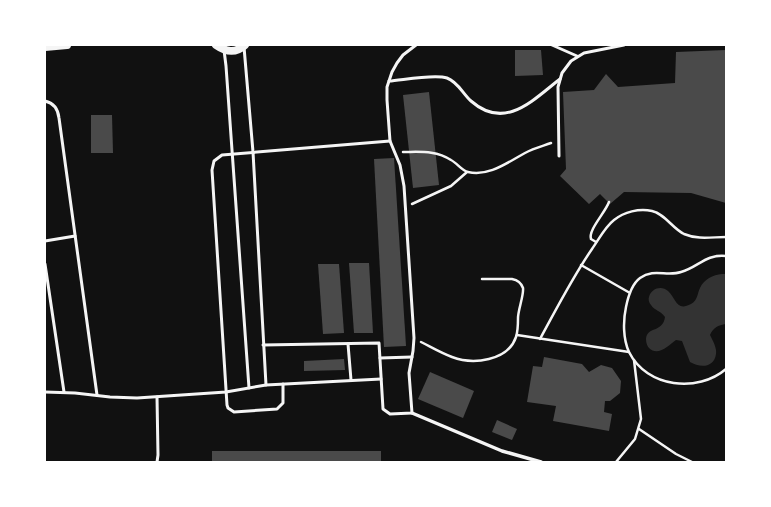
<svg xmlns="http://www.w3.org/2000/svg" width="771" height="507" viewBox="0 0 771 507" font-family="Figtree,sans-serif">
  <rect width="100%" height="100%" fill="#111"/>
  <path fill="#333" d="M722,274H726V324C718,325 713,328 710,335C713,341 717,348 716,354C714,368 700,368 690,362L682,341L676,340C669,345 658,357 649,348C647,346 646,342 646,339C647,326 663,333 665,317C660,310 655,311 651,305C649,303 648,299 649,297C651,288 662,285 668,291C676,298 676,312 691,304C698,300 697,294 700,288C704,279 713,275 722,274Z"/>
  <g fill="#4a4a4a">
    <polygon points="515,50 541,50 543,75 515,76"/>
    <polygon points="726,50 726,203 691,193 624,192 610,204 600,194 589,204 560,176 566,169 563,92 594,90 606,74 618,87 675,83 676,52"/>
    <polygon points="429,92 439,185 413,188 403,95"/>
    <polygon points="91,115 112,115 113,153 91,153"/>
    <polygon points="394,158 406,346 384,347 374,159"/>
    <polygon points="349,263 369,263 373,333 354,333"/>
    <polygon points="318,264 339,264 344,333 323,334"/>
    <polygon points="544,357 582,364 589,372 601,365 612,368 621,381 620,393 610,401 605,401 604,412 612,414 609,431 553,421 556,406 527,402 533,366 542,367"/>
    <polygon points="344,359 345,370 304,371 304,361"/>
    <polygon points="430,372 474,391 463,418 418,399"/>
    <polygon points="497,420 517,429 512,440 492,432"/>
    <rect x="212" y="451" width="169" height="11"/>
  </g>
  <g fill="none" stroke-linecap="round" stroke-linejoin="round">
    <g stroke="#f5f5f5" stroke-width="2.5">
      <path d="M403,152C420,152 436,150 451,160C457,163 462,171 468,172C489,177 508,162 525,153C534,148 543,146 551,143"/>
      <polyline points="412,204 451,186 467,172"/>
      <path d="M596,242L591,239C588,230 605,213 609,202"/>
      <path d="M726,256C705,254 699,267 681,272C667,277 654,268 640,278C632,284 628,297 626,307C623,321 623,339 629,352C647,388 698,393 726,369"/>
      <polyline points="581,265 630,293"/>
      <polyline points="517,335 629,352"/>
      <path d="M540,339C557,308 572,278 592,249C599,239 605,227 614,220C624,212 639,208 652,211C665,214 672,228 684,234C698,240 712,237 726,237"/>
      <path d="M421,342C431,347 441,353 452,357C473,365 508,361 516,337C518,331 518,325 518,318C518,310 524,295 523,288C521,282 517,280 512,279H482"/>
      <polyline points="639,429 676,454 692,462"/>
      <polyline points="616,462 635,439 641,419 634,360"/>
    </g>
    <g stroke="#f5f5f5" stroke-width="3">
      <polyline points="552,45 577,56"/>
      <polyline points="244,47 253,152 266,385"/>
      <polyline points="224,50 226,66 249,388"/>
      <path d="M389,81C403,80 434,74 447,78C458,82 463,94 471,101C505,131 533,100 560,79"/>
      <path d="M45,101C54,103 58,109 59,118L97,395"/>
      <polyline points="559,156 558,87 562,73 571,61 584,53 624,45"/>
      <polyline points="45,241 75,236"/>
      <polyline points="45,264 64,392"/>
      <polyline points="348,344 351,380"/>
      <polyline points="263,345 379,343 383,409 390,414 412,413 409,373 413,351 414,338 404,186 400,165 390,141 387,100 387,87 392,72 397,63 403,55 416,45"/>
      <polyline points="380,358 412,357"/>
      <polyline points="283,384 283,403 277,409 234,412 228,408 227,405 212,170 214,161 222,155 390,141"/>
      <polyline points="45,392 75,393 110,397 137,398 226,392 266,385 381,379"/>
      <polyline points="157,397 158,455 157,462"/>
    </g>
    <polyline stroke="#f5f5f5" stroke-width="3.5" points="412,413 502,451 541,462"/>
    <g stroke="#f5f5f5" stroke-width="8">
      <path d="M216,45C226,52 235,54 245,45"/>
      <polyline points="45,47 67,45"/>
    </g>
  </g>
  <rect width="771" height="507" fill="none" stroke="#ffffff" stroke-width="92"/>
</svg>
